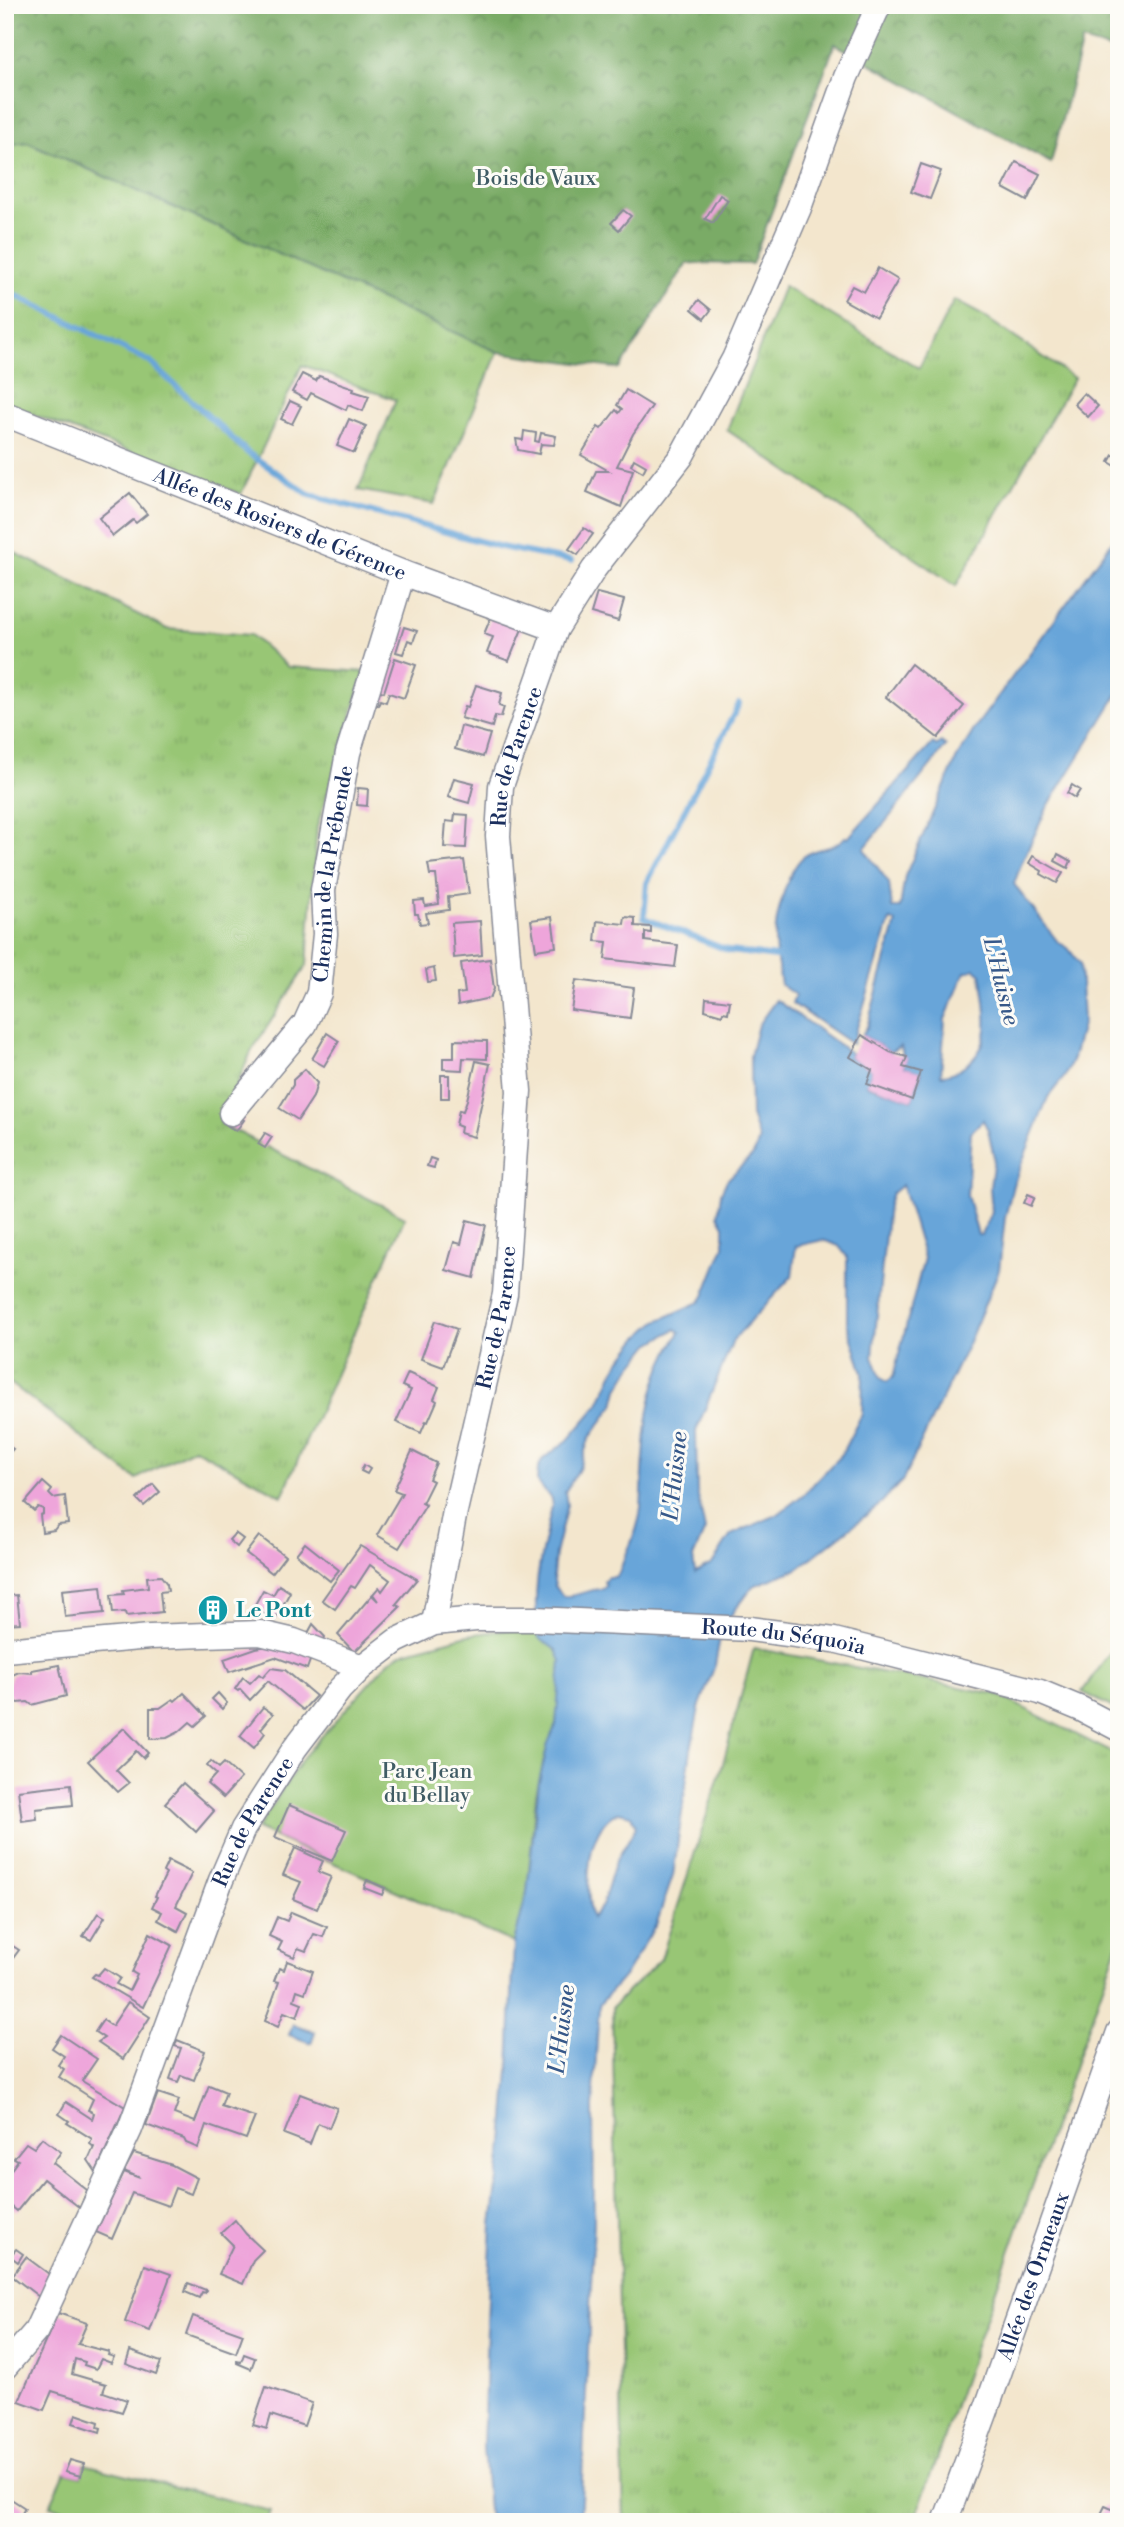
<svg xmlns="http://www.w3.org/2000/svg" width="1124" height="2527" viewBox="0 0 1124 2527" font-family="'Libre Bodoni',serif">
  <defs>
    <pattern id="grass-tufts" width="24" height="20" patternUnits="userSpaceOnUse" patternTransform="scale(1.75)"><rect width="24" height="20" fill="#98c675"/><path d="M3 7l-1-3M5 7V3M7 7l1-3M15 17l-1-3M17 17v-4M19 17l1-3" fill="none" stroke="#82aa68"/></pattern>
    <pattern id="forest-crowns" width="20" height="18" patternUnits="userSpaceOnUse" patternTransform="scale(1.75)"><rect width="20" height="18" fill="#7aab66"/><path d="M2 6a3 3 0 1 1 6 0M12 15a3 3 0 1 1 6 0" fill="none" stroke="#638c57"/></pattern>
  </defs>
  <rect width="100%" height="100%" fill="#fdfcf7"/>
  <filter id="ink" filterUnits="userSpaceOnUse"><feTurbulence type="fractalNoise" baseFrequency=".0143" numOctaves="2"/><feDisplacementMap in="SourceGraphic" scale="14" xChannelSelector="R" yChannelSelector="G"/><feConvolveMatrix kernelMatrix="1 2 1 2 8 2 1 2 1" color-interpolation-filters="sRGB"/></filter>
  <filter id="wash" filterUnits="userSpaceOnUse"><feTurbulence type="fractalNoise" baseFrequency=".00686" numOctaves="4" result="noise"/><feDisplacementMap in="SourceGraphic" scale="28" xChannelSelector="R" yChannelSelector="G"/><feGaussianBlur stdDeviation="1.57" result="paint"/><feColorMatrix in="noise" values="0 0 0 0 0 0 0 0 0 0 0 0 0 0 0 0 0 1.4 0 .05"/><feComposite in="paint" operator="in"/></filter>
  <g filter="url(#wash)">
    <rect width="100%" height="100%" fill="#f3e6cd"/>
    <g fill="url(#grass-tufts)" stroke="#5a7a6a" stroke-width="2">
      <polygon points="27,142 498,352 434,504 358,490 396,400 302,365 241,494 5,404 5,145"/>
      <polygon points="784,286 919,368 954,300 982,315 1074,378 956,586 727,430"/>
      <polygon points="5,548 167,629 251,635 288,667 365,672 317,827 307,965 251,1052 220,1123 405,1217 282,1496 194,1448 136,1479 5,1379"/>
      <polygon points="754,1648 996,1694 1119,1756 1119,1940 914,2522 624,2522 612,2007 661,1959 722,1767"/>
    </g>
    <polygon fill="url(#forest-crowns)" stroke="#4a6d62" stroke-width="2" points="5,5 1119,5 1119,52 1082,41 1051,163 835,44 752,264 687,263 620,369 498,352 28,142 5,145"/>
    <g fill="#98c675" stroke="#5a7a6a" stroke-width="2">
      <polygon points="537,1626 539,1638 556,1650 561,1660 558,1706 556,1725 548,1744 536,1794 527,1892 514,1943 257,1829 304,1756 389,1661 404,1652 468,1635"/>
      <polygon points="1119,1641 1119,1711 1082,1692"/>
      <polygon points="84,2464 271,2511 267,2522 95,2522 50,2505 65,2472 81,2476"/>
    </g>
    <g fill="#68a5d9" stroke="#426a9c" stroke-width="2" fill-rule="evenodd">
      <path d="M1119,532V692L1047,808L1022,862L1014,884L1058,942L1068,948L1080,964L1083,1021L1073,1058L1065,1076L1048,1097L1013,1185L1005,1218L999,1270L968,1344L903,1480L878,1506L797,1569L753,1586L722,1627L715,1665L699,1708L691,1749L673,1876L656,1925L626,1974L599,2005L593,2107L594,2221L580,2522H489L483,2448L488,2297L492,2224L503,2142L509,2070L514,1943L527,1892L539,1782L548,1743L556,1725L561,1661L556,1650L539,1638C530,1591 542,1552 552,1506L551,1499L537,1481L538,1469L542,1460L568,1440L599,1404L617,1365L638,1338L657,1321L700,1302L704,1296L724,1246V1226L718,1215L721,1193L727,1180L753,1155L759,1141L751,1115L750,1056L758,1025L776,1000L852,1054L850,1057L872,1070L867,1085L912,1100L921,1073L903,1067L906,1058L903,1056L901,1046L890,1052L862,1035L867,1027L896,922L890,920L852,1044L792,1003L795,995L781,985C779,970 775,955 775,941C775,918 787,867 806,855C820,846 835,850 845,837L848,838L933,743L937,746L941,742L946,746L864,849L889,883L892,908H900L905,876L957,758L977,725ZM975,969L981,974C985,1004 996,1044 967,1064C958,1070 952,1075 941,1075L945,1019L965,972ZM983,1120L988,1130L994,1157L990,1187L992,1212L981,1235H978L967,1195L971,1132ZM902,1185L924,1258L893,1377L887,1382L881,1378L873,1356L888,1205L892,1193ZM823,1240L839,1246L847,1257V1323L863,1373L862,1414L841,1455L804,1494L777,1515L731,1535L712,1564L695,1573L693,1557L705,1530L697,1491L696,1431L733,1340L792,1276L796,1246ZM676,1329L680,1332C641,1393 646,1439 641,1507C639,1532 626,1551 619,1573L615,1577H607L604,1582L606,1585L602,1589C591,1588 578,1597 563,1596L555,1586L553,1576L555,1554L567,1505L565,1492L579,1469L589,1439L614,1405L618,1389L630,1369L650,1344ZM619,1812L631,1815L636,1827L615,1863L602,1906L592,1918C585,1889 585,1825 619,1812Z"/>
      <polygon points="293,2024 315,2032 311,2043 289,2035"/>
    </g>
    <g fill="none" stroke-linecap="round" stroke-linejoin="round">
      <g stroke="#68a5d9" stroke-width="6">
        <polyline points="5,290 150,362 248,453 310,495 501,547 571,561"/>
        <polyline points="739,704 647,883 644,918 730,951 784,958"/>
      </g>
    </g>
    <g id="blocks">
      <g fill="#eea5da">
        <polygon points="1016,162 1040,174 1027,201 1003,188"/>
        <polygon points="921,164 941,171 930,199 911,192"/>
        <polygon points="720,195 728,200 713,223 705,219"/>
        <polygon points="623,210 631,216 619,230 611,223"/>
        <polygon points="878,268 898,280 876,318 844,300 852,286 864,292"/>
        <polygon points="699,300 711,310 704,319 692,309"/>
        <polygon points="302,374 316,381 319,376 354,388 353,391 369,396 363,411 348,405 346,410 311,393 307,400 292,392"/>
        <polygon points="626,390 652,406 633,434 617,466 633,470 621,507 587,492 596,471 609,471 581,455 598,427 601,429 616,410 619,413 622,409 617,405"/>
        <polygon points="1084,393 1098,406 1088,417 1074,404"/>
        <polygon points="290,401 301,406 292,424 281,419"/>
        <polygon points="349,419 366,426 354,453 337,446"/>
        <polygon points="524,431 536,433 535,441 539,442 541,433 556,436 554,445 541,444 539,454 518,450 516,439 523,440"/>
        <polygon points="1113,455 1119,458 1119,468 1109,462"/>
        <polygon points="634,459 646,466 643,472 631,465"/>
        <polygon points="130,493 147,514 136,523 133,520 113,536 99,518"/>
        <polygon points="584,528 593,534 578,555 569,549"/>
        <polygon points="597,593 624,600 618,621 591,613"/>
        <polygon points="491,617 522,629 509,661 487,653 493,637 484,634"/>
        <polygon points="404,627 417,631 413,642 408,640 403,654 396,652"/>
        <polygon points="395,658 416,665 404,698 389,693 386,702 380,700 378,705 372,703 377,690 384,692"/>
        <polygon points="911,664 964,706 938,738 886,697"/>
        <polygon points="476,685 502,693 499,705 504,707 501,717 495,716 492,727 461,718 465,706 468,707"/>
        <polygon points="461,726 490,734 483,757 455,749"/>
        <polygon points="454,778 474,783 469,803 448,797"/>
        <polygon points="1072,785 1080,790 1075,798 1067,793"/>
        <polygon points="358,788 368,789 367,806 357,805"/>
        <polygon points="455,814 468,815 466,848 444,847 446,821 454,822"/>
        <polygon points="1058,854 1071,861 1068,868 1055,861"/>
        <polygon points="1033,856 1063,873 1057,883 1041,874 1042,871 1029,863"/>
        <polygon points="464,860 469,894 448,897 449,910 426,913 428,923 420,924 418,914 415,914 414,901 424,900 425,906 439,904 436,875 430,875 428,864"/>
        <polygon points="552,917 556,947 536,950 531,920"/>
        <polygon points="625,917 635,918 635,926 651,927 651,933 645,932 645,941 678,945 675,967 605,959 607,942 595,941 597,921 624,924"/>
        <polygon points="480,921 482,955 454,958 452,923"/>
        <polygon points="490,959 494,989 490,998 458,1005 457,994 465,993 461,963"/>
        <polygon points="434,968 436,981 428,982 426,970"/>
        <polygon points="576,980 634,988 630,1018 571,1010"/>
        <polygon points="706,998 730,1001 728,1013 723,1012 722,1015 705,1010"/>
        <polygon points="327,1033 339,1041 324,1066 312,1059"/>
        <polygon points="862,1035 890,1052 907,1057 903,1067 921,1072 912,1100 867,1084 872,1070 850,1057"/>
        <polygon points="454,1040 487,1041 487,1059 463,1058 462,1070 443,1069 443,1058 454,1058"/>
        <polygon points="476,1061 490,1064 474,1137 460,1133 461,1127 456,1125 459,1110 463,1111 467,1100"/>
        <polygon points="305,1069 317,1083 313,1097 298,1120 279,1108 293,1085 293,1080"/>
        <rect x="441" y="1075" width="8" height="23"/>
        <polygon points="236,1115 244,1120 236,1131 228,1126"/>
        <polygon points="265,1133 272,1137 265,1148 258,1144"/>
        <polygon points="430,1158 436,1160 434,1168 427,1166"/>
        <polygon points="1028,1194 1035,1197 1031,1206 1024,1203"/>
        <polygon points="467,1220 486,1225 474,1278 446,1270 454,1242 461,1244"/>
        <polygon points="435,1321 457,1329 443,1367 421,1359"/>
        <polygon points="408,1373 439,1387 434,1399 437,1401 428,1422 426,1421 421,1433 396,1422 411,1390 402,1386"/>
        <polygon points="5,1443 13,1449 5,1458"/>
        <polygon points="412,1451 436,1463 429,1479 433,1481 422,1503 426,1505 399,1548 377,1535 402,1493 394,1490"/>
        <polygon points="364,1465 370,1469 367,1474 361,1471"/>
        <polygon points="43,1482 52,1490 49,1494 53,1498 65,1496 68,1524 58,1525 54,1530 42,1532 40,1515 43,1514 43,1509 38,1507 34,1511 25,1503"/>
        <polygon points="153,1484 160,1492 144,1506 137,1499"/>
        <polygon points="235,1533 243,1539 237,1547 229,1540"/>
        <polygon points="259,1536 285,1556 272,1573 246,1553"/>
        <polygon points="305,1543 339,1570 330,1581 296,1554"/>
        <polygon points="360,1546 417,1579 396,1604 400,1607 354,1652 338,1635 372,1595 378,1601 373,1594 379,1587 382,1591 390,1580 370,1565 355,1588 351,1586 335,1609 322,1600"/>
        <polygon points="161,1576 167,1584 168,1591 160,1592 162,1612 126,1616 125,1612 113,1613 111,1595 124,1594 123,1590 148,1587 147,1577"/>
        <polygon points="279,1585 290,1592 275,1620 253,1608 263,1590 273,1595"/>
        <polygon points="101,1586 104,1613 65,1617 62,1590"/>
        <polygon points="17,1595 20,1623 5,1624 5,1596"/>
        <polygon points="214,1603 220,1607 213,1617 207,1613"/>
        <polygon points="313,1624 325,1637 322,1644 307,1635"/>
        <polygon points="279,1644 312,1655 307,1669 275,1657 229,1672 224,1659 256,1648"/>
        <polygon points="59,1665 66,1696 32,1705 28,1702 18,1703 8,1693 7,1686 12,1675 19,1672 32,1673 32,1670"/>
        <polygon points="271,1668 285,1670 316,1696 303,1710 268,1681 250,1700 240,1689 238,1691 235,1689 243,1677 250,1683 259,1674 263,1677"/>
        <polygon points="184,1693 206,1716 195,1726 190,1722 179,1732 167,1738 150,1739 150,1708 160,1708 173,1699 175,1701"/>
        <polygon points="218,1693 227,1703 222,1709 212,1699"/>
        <polygon points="263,1707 273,1714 261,1729 265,1733 254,1748 240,1736"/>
        <polygon points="124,1728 148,1753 143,1758 136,1751 116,1770 129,1783 118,1792 88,1761"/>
        <polygon points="211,1761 219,1768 224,1763 241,1778 223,1798 207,1784 216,1774 207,1766"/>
        <polygon points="183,1783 214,1811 196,1832 165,1803"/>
        <polygon points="71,1784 73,1805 36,1809 37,1819 22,1821 18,1790"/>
        <polygon points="289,1805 346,1830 332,1861 275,1837"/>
        <polygon points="295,1848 323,1861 318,1872 331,1877 317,1909 293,1899 301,1882 283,1875"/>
        <polygon points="168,1861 192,1873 176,1906 187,1912 178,1931 158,1920 162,1912 152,1907 157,1897 155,1896 166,1874 163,1872"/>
        <polygon points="367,1880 385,1888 382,1895 364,1888"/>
        <polygon points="291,1912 327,1927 323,1937 314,1934 306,1951 298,1948 294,1957 278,1950 282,1942 269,1936 277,1917 287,1921"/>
        <polygon points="98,1913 105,1917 91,1940 83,1936"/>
        <polygon points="150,1933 172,1945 143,2007 92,1977 95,1974 98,1975 104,1968 120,1978 116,1984 129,1991 137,1975 132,1972"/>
        <polygon points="5,1941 19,1950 5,1969"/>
        <polygon points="287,1961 313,1971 305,1993 297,1990 294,2000 302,2003 297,2017 284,2012 278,2027 265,2021 279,1982 274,1981 279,1968 284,1970"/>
        <polygon points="128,2002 150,2017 123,2059 98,2042 104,2038 95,2032 103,2020 112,2026"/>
        <polygon points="61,2035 97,2059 82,2081 125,2107 96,2172 88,2160 94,2147 90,2144 92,2139 67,2123 69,2121 59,2114 66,2102 92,2119 94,2113 88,2110 93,2099 59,2077 64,2069 58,2065 64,2056 52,2048"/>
        <polygon points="177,2040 205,2051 194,2080 181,2075 178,2082 170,2079 181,2048 175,2046"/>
        <polygon points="209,2085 226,2092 221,2106 255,2117 246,2139 206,2125 198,2148 186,2143 184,2139 146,2125 158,2093 179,2100 174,2114 195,2122"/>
        <polygon points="300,2094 337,2108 329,2128 318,2123 310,2144 284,2134"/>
        <polygon points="42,2138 61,2152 53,2163 87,2190 80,2208 43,2179 17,2211 5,2201 5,2178 18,2160 14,2158 26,2143 34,2148"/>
        <polygon points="134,2153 172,2165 197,2178 191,2194 175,2188 168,2206 132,2193 112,2239 96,2232 124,2172 140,2178 124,2171"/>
        <polygon points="235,2220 246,2234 263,2250 253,2260 243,2284 219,2274 233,2245 221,2233"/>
        <polygon points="16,2249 23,2254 18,2262 10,2256"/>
        <polygon points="26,2257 49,2274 39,2297 12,2276"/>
        <polygon points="145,2265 171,2274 150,2331 125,2322"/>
        <polygon points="188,2283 206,2290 205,2293 202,2292 199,2298 185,2292"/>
        <polygon points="58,2313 87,2323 78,2344 109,2352 108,2355 114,2357 111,2363 101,2359 96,2369 84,2365 85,2362 75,2359 72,2374 106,2384 103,2392 127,2400 122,2412 52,2391 44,2410 19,2401"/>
        <polygon points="193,2316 243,2334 236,2353 186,2335"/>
        <polygon points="130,2351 161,2362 156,2375 126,2364"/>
        <polygon points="244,2354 255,2358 251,2369 237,2363 237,2361 241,2362"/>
        <polygon points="266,2387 312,2403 304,2426 271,2415 267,2429 253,2425"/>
        <polygon points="76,2414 99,2422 98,2427 101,2428 100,2432 73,2423"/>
        <polygon points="70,2460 84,2464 81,2476 65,2472"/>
        <polygon points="5,2495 25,2508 17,2522 5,2516"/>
        <polygon points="1105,2506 1119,2512 1119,2522 1087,2522 1090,2516 1098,2520"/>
        <polygon points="46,2514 60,2522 42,2522"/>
      </g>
    </g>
  </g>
  <g filter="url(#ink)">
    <use href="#blocks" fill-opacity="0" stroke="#878a96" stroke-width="2"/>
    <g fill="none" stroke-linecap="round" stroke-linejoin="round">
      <g stroke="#878a96" stroke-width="27">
        <g id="minor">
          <path id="s1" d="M5,414L403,573L556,629"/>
          <path id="s2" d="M231,1113L305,1024L319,993L325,934L323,890L348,753L403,573"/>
          <path id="s3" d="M434,1623L455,1511L505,1294L519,1091L498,836L501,786L556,629L594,569L681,457L734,359L799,208L846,77L879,5"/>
          <polyline points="5,1650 150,1637 260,1633 294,1641 362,1667"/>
          <path id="s4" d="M5,2367L36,2331L130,2129L221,1880L243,1829L295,1748L340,1689L362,1667L396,1641L434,1623L476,1619H535L750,1629L834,1640L1040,1692L1081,1709L1119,1729"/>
          <path id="s5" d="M945,2522L985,2413L1119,2032"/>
        </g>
      </g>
      <use href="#minor" stroke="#fff" stroke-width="24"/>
    </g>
  </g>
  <defs>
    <g id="building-disc" transform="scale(1.575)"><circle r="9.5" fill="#0f9aa8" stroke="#fdfcf7"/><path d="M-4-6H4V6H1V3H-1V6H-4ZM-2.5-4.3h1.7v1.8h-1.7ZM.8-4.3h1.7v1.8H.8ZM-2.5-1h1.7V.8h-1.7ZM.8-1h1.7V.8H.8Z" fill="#fff"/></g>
  </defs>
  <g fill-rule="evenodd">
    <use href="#building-disc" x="213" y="1610"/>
  </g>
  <g text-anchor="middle" stroke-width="6" stroke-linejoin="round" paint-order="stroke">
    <g font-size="21" fill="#405c65" stroke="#fdfcf7">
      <text x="536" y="185">Bois de Vaux</text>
      <text x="427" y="1778">Parc Jean<tspan x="427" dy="24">du Bellay</tspan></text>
    </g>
    <g font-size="21" fill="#1b2f5e" stroke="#fdfcf7">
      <text dy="7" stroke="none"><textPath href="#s1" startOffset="296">Allée des Rosiers de Gérence</textPath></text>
      <text dy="7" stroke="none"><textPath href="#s3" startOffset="878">Rue de Parence</textPath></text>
      <text dy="7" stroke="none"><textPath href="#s2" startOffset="270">Chemin de la Prébende</textPath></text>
      <text dy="7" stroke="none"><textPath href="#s3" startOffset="312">Rue de Parence</textPath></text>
      <text dy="7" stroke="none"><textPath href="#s4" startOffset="1228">Route du Séquoïa</textPath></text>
      <text dy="7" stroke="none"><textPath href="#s4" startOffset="602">Rue de Parence</textPath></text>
      <text dy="7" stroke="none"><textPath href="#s5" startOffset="261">Allée des Ormeaux</textPath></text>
    </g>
    <g font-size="21" font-weight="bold" fill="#0d838f" stroke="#fdfcf7" text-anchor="start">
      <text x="236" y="1617">Le Pont</text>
    </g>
    <g font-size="23" font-style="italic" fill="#365889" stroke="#fdfcf7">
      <text transform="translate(1002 981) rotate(76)" y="8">L'Huisne</text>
      <text transform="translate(674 1476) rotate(-84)" y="8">L'Huisne</text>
      <text transform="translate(561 2029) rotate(-83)" y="8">L'Huisne</text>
    </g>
  </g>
  <rect width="1124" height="2527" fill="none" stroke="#fdfcf7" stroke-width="28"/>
</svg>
